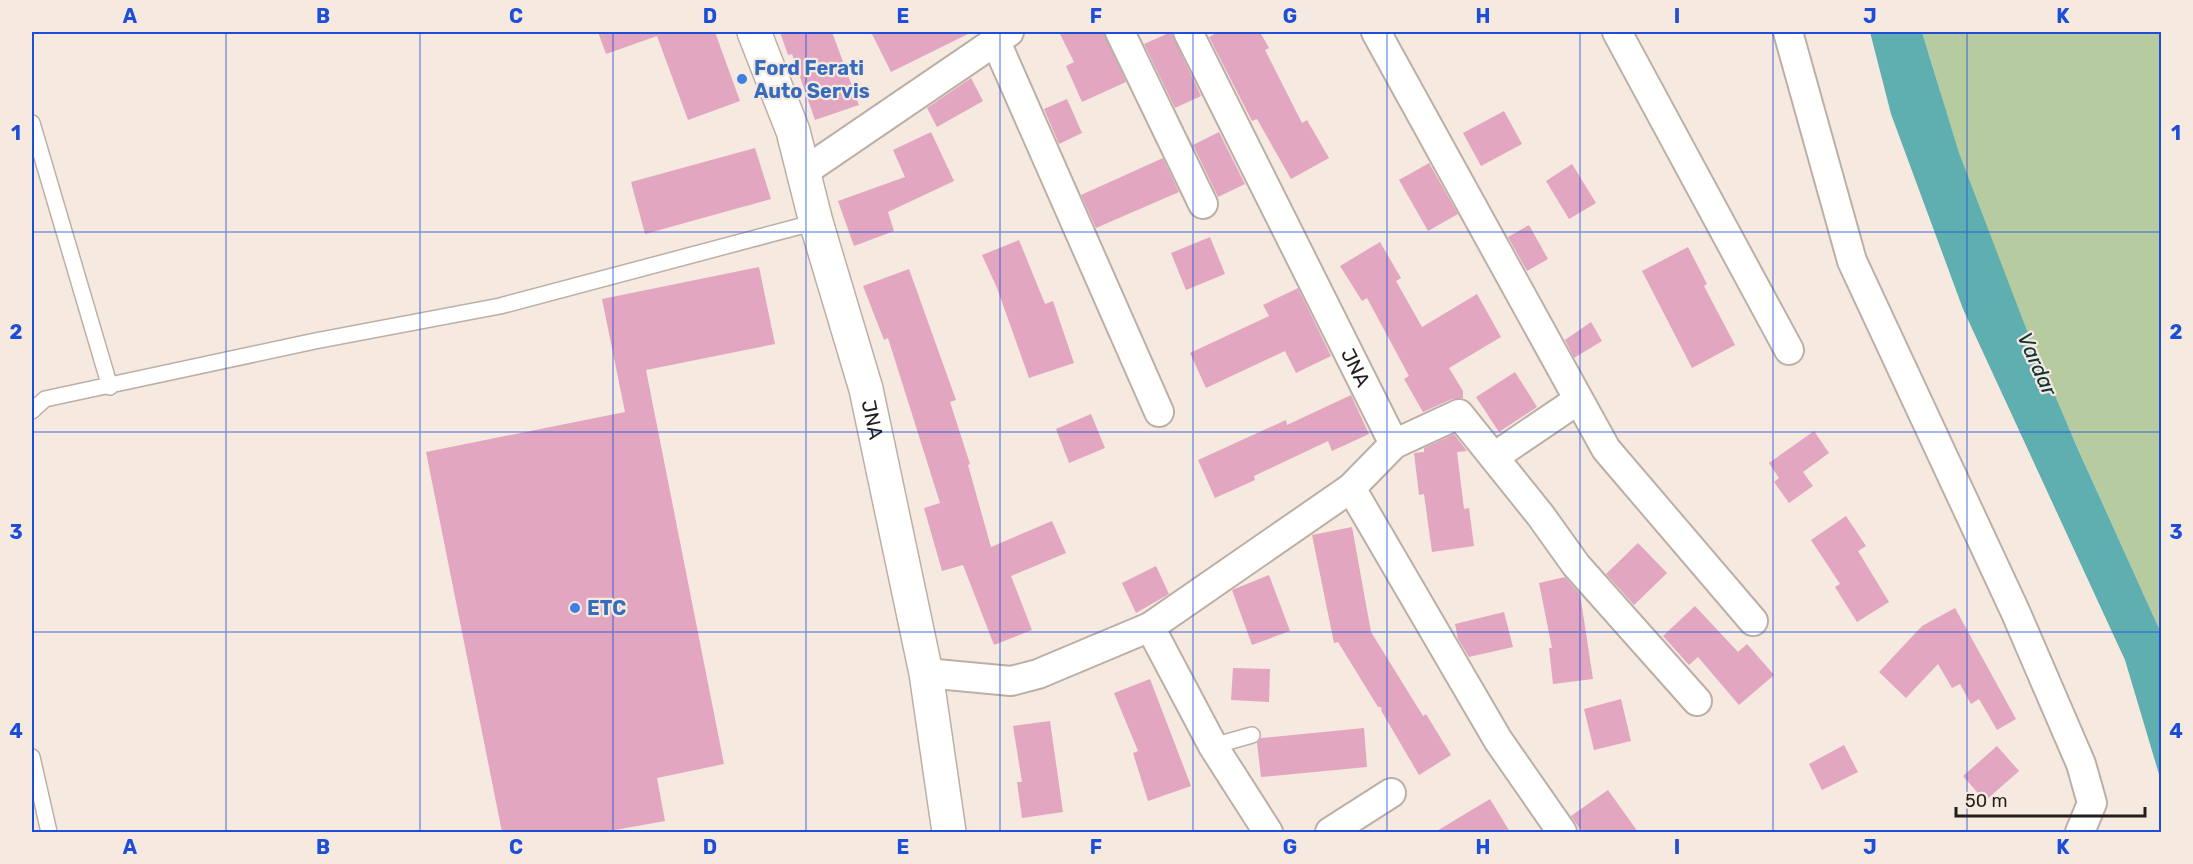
<svg xmlns="http://www.w3.org/2000/svg" width="2193" height="864" viewBox="0 0 2193 864" font-family="Rubik,sans-serif">
  <rect width="100%" height="100%" fill="#f6e9e0"/>
  <path fill="#b6cb9f" d="M1922,32H2161V633C2090,475 2016,318 1959,154C1946,114 1935,72 1922,32Z"/>
  <polygon fill="#5faeb0" points="1870,32 1922,32 1959,153 2024,323 2077,447 2161,633 2161,781 2125,660 1963,309 1891,114"/>
  <g fill="#e2a6c0">
    <polygon points="598,32 715,32 740,101 688,120 657,36 606,54"/>
    <polygon points="780,32 832,32 859,105 815,120 792,54 788,55"/>
    <polygon points="871,32 972,32 891,72"/>
    <polygon points="1059,32 1104,32 1126,82 1082,102 1066,66 1074,62"/>
    <polygon points="1171,32 1201,96 1175,108 1144,44"/>
    <polygon points="1218,32 1260,32 1269,48 1265,50 1302,123 1307,120 1329,158 1291,179 1257,119 1252,121 1209,37"/>
    <polygon points="971,78 983,101 937,127 927,108"/>
    <polygon points="1067,99 1082,133 1059,144 1044,109"/>
    <polygon points="1504,111 1522,144 1481,166 1463,133"/>
    <polygon points="931,132 954,181 888,212 894,231 854,246 838,201 905,177 893,150"/>
    <polygon points="1219,132 1245,184 1218,197 1193,145"/>
    <polygon points="755,148 771,199 645,234 631,182"/>
    <polygon points="1163,158 1179,192 1096,228 1081,195"/>
    <polygon points="1429,163 1458,214 1428,231 1399,180"/>
    <polygon points="1572,164 1596,203 1569,219 1546,181"/>
    <polygon points="1529,225 1548,259 1527,271 1508,237"/>
    <polygon points="1210,237 1225,274 1186,290 1171,253"/>
    <polygon points="1019,240 1045,304 1053,301 1074,363 1029,378 997,288 982,255"/>
    <polygon points="1380,242 1401,278 1396,281 1422,327 1477,294 1501,337 1449,368 1463,391 1463,398 1452,399 1423,412 1404,379 1409,376 1367,298 1362,301 1340,266"/>
    <polygon points="1688,247 1707,284 1704,286 1735,345 1692,368 1642,271"/>
    <polygon points="759,267 775,344 646,370 724,764 657,778 665,821 604,832 502,832 426,452 625,412 602,299"/>
    <polygon points="909,269 956,400 950,402 970,464 968,465 991,547 1052,521 1066,553 1011,576 1032,630 994,645 963,565 942,571 924,508 940,503 888,338 884,340 863,286"/>
    <polygon points="1298,288 1331,356 1296,373 1285,351 1206,388 1190,353 1269,316 1263,305"/>
    <polygon points="1591,322 1602,341 1574,358 1565,340"/>
    <polygon points="1515,372 1537,407 1499,432 1476,397"/>
    <polygon points="1351,395 1369,434 1332,451 1328,441 1254,476 1255,480 1215,498 1198,460 1286,420 1287,425"/>
    <polygon points="1091,414 1105,448 1069,463 1056,429"/>
    <polygon points="1814,431 1829,453 1803,472 1813,486 1789,503 1774,482 1779,478 1769,463"/>
    <polygon points="1454,434 1467,451 1457,452 1464,509 1469,508 1474,546 1432,552 1424,494 1419,495 1414,453 1424,452 1424,448"/>
    <polygon points="1846,516 1866,546 1858,551 1889,602 1857,622 1835,587 1840,584 1811,540"/>
    <polygon points="1352,527 1371,632 1423,716 1426,714 1451,755 1419,775 1382,712 1381,707 1378,707 1338,642 1334,643 1312,535"/>
    <polygon points="1638,543 1667,573 1634,605 1606,574"/>
    <polygon points="1156,566 1169,594 1136,613 1122,583"/>
    <polygon points="1269,575 1290,631 1252,645 1232,590"/>
    <polygon points="1565,577 1580,594 1593,679 1553,684 1549,648 1552,648 1539,583"/>
    <polygon points="1695,606 1738,652 1747,644 1774,675 1739,705 1698,657 1689,665 1663,636"/>
    <polygon points="1955,608 2016,719 1997,730 1979,699 1971,704 1960,684 1952,688 1938,664 1906,698 1879,672 1922,626"/>
    <polygon points="1504,612 1513,647 1469,657 1458,639 1455,624"/>
    <polygon points="1233,668 1270,669 1269,702 1231,700"/>
    <polygon points="1150,679 1191,786 1148,801 1133,753 1138,751 1114,693"/>
    <polygon points="1621,699 1631,741 1594,750 1584,709"/>
    <polygon points="1050,721 1063,812 1022,818 1017,782 1022,782 1013,726"/>
    <polygon points="1364,728 1367,767 1261,777 1257,743 1261,738"/>
    <polygon points="1844,745 1858,772 1822,790 1809,764"/>
    <polygon points="1997,746 2019,771 1985,801 1963,776"/>
    <polygon points="1608,790 1638,832 1582,832 1571,816"/>
    <polygon points="1490,799 1510,832 1435,832"/>
  </g>
  <g fill="none" stroke-linecap="round" stroke-linejoin="round">
    <g stroke="#bcafa6" stroke-width="18">
      <g id="service">
        <polyline points="32,123 110,387"/>
        <polyline points="32,411 45,399 315,341 500,306 816,222"/>
        <polyline points="1213,746 1252,735"/>
        <polyline points="32,757 49,832"/>
      </g>
    </g>
    <g stroke="#bcafa6" stroke-width="32">
      <g id="minor">
        <polyline points="1120,32 1203,204"/>
        <path id="s1" d="M1188,32L1394,444"/>
        <polyline points="1376,32 1606,449 1753,621"/>
        <polyline points="1617,32 1789,350"/>
        <polyline points="1788,32 1852,261 2015,611 2081,764 2092,803 2080,832"/>
        <polyline points="996,42 1159,412"/>
        <polyline points="805,171 1009,32"/>
        <polyline points="1494,457 1578,400"/>
        <polyline points="1351,488 1498,740 1562,832"/>
        <polyline points="1150,627 1213,746 1268,832"/>
        <polyline points="926,673 1011,681 1038,674 1150,627 1351,488 1394,444 1459,414 1541,516 1576,565 1697,701"/>
        <polyline points="1330,832 1391,793"/>
      </g>
    </g>
    <g stroke="#bcafa6" stroke-width="36">
      <g id="tertiary">
        <path id="s2" d="M754,32L793,131L816,222L866,389L926,673L949,832"/>
      </g>
    </g>
    <use href="#service" stroke="#fff" stroke-width="15"/>
    <use href="#minor" stroke="#fff" stroke-width="28"/>
    <use href="#tertiary" stroke="#fff" stroke-width="33"/>
  </g>
  <path fill="none" stroke="#1d4ed8" stroke-width="1.5" stroke-opacity="0.55" d="M226,32V832M420,32V832M613,32V832M806,32V832M1000,32V832M1193,32V832M1387,32V832M1580,32V832M1773,32V832M1967,32V832M32,232H2162M32,432H2162M32,632H2162"/>
  <g fill="#3f7fe0" stroke="#f6e9e0" stroke-width="2">
    <circle cx="742" cy="79" r="6"/>
    <circle cx="575" cy="608" r="6"/>
  </g>
  <g text-anchor="middle" stroke-width="4.5" stroke-linejoin="round" paint-order="stroke">
    <g font-size="20" font-weight="bold" fill="#366cbe" stroke="#f6e9e0" text-anchor="start">
      <text x="754" y="75">Ford Ferati<tspan x="754" dy="23">Auto Servis</tspan></text>
      <text x="587" y="615">ETC</text>
    </g>
    <g font-size="20" fill="#231e1b" stroke="#f6e9e0">
      <text dy="7" stroke="none"><textPath href="#s1" startOffset="375">JNA</textPath></text>
      <text dy="7" stroke="none"><textPath href="#s2" startOffset="406">JNA</textPath></text>
    </g>
    <g font-size="21" font-style="italic" fill="#0c3436" stroke="#f6e9e0">
      <text transform="translate(2037 364) rotate(66)" y="7">Vardar</text>
    </g>
  </g>
  <rect width="2193" height="864" fill="none" stroke="#f6e9e0" stroke-width="66"/>
  <path d="M1956 807v9h189v-9" fill="none" stroke="#231e1b" stroke-width="3"/>
  <text x="1965" y="807" font-size="18" fill="#231e1b" stroke="#f6e9e0" stroke-width="4.5" paint-order="stroke">50 m</text>
  <rect x="33" y="33" width="2127" height="798" fill="none" stroke="#1d4ed8" stroke-width="2"/>
  <g font-size="20" text-anchor="middle" font-weight="bold" fill="#1d4ed8">
    <text x="130" y="23">A</text>
    <text x="323" y="23">B</text>
    <text x="516" y="23">C</text>
    <text x="710" y="23">D</text>
    <text x="903" y="23">E</text>
    <text x="1096" y="23">F</text>
    <text x="1290" y="23">G</text>
    <text x="1483" y="23">H</text>
    <text x="1677" y="23">I</text>
    <text x="1870" y="23">J</text>
    <text x="2063" y="23">K</text>
    <text x="16" y="140">1</text>
    <text x="2176" y="140">1</text>
    <text x="16" y="339">2</text>
    <text x="2176" y="339">2</text>
    <text x="16" y="539">3</text>
    <text x="2176" y="539">3</text>
    <text x="16" y="738">4</text>
    <text x="2176" y="738">4</text>
    <text x="130" y="854">A</text>
    <text x="323" y="854">B</text>
    <text x="516" y="854">C</text>
    <text x="710" y="854">D</text>
    <text x="903" y="854">E</text>
    <text x="1096" y="854">F</text>
    <text x="1290" y="854">G</text>
    <text x="1483" y="854">H</text>
    <text x="1677" y="854">I</text>
    <text x="1870" y="854">J</text>
    <text x="2063" y="854">K</text>
  </g>
</svg>
